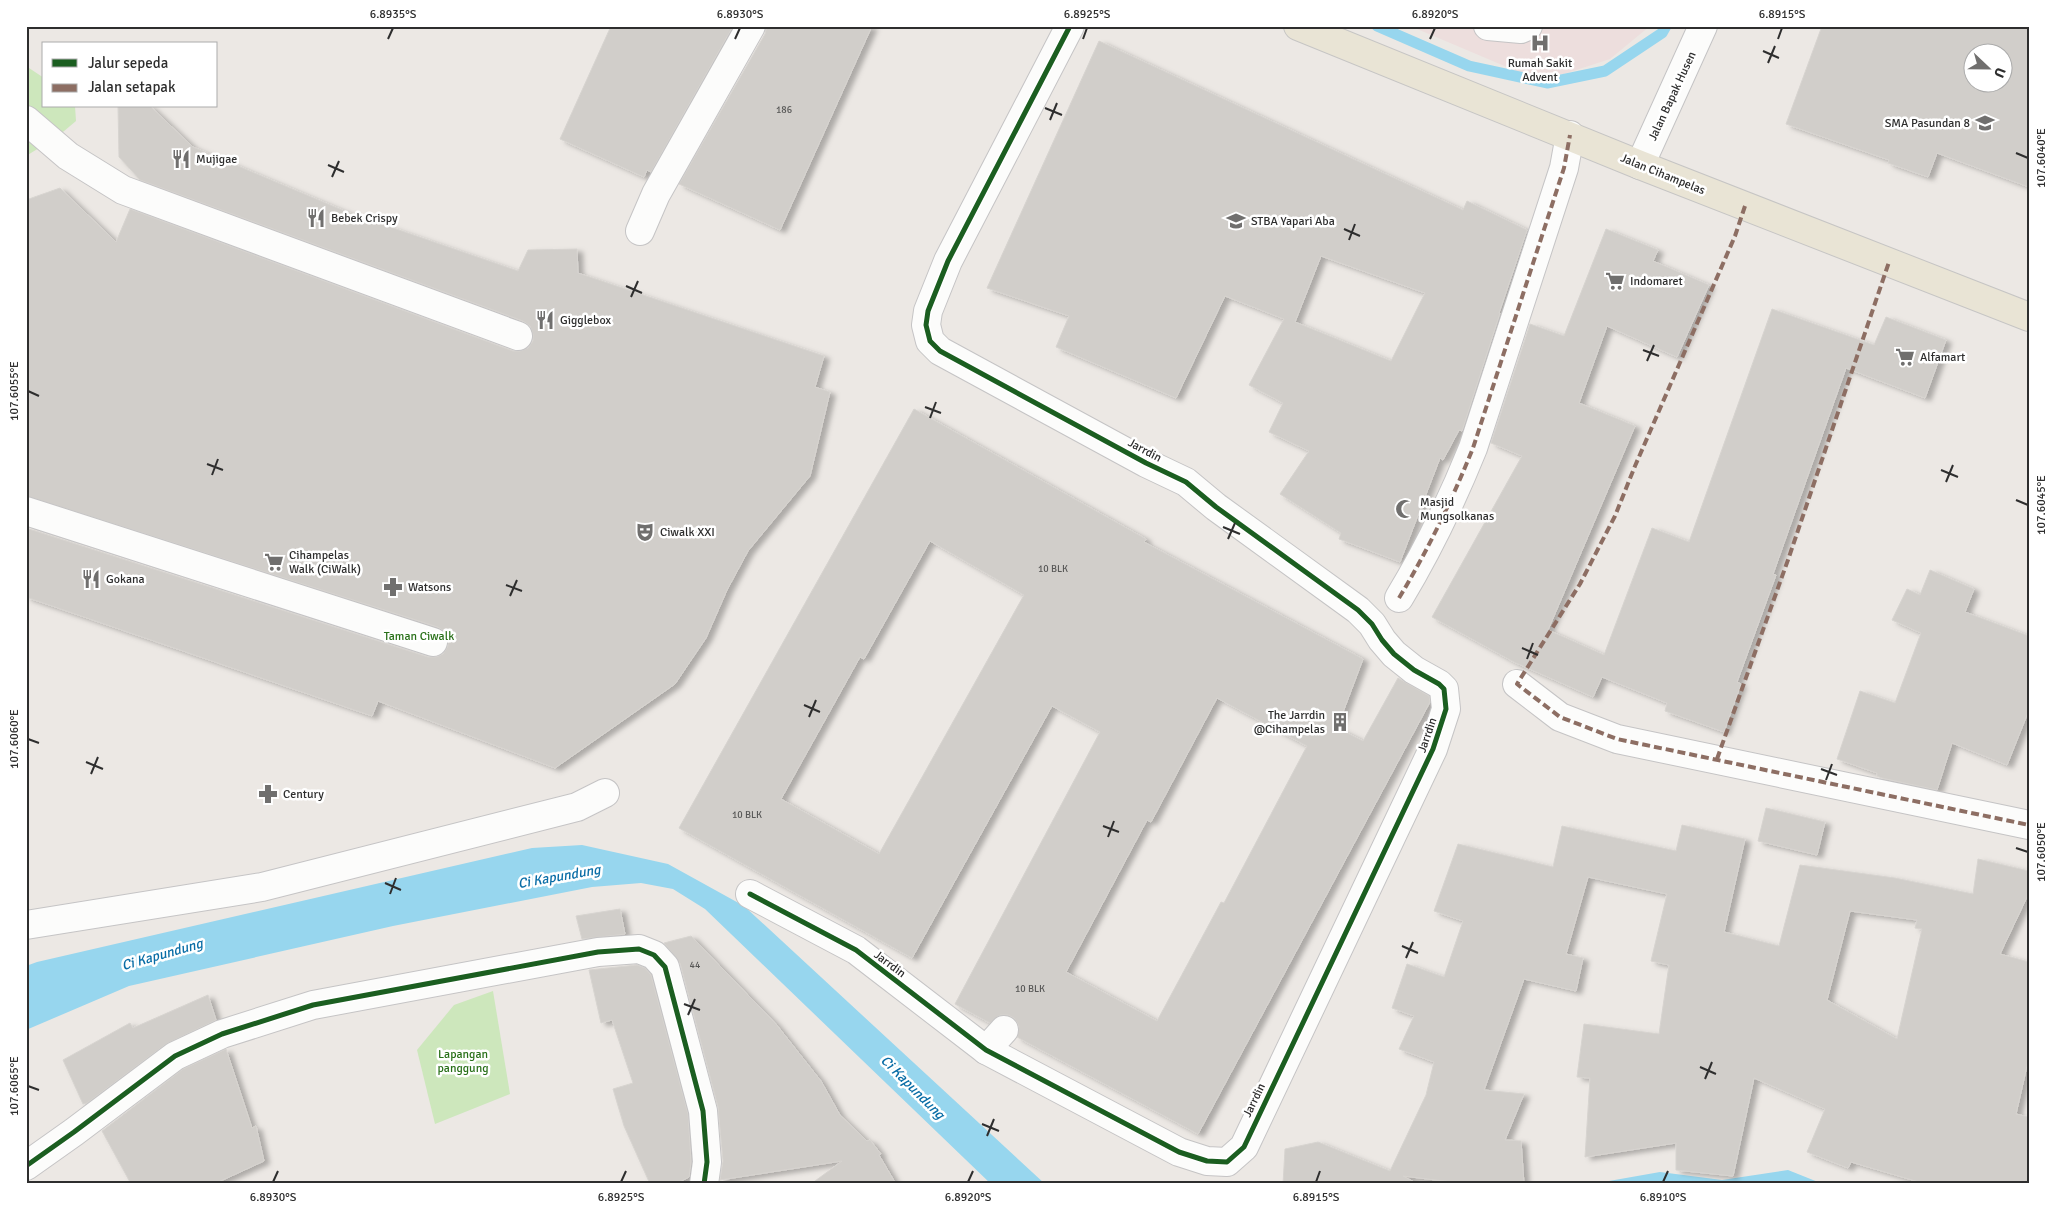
<svg xmlns="http://www.w3.org/2000/svg" width="2055" height="1210" viewBox="0 0 2055 1210" font-family="Signika,sans-serif">
  <defs>
    <filter id="shadow"><feDropShadow dx="5.5" dy="3" stdDeviation="2.5" flood-color="#0004"/></filter>
  </defs>
  <rect width="100%" height="100%" fill="#ece8e4"/>
  <polygon fill="#eddedd" points="1410,26 1650,26 1610,59 1564,74 1521,73"/>
  <g fill="#cde7bc">
    <polygon points="26,66 44,78 44,106 75,106 76,121 57,137 26,156"/>
    <polygon points="493,991 510,1094 435,1124 417,1050 454,1005"/>
  </g>
  <g fill="#97d6ee">
    <polygon points="582,845 668,864 744,906 1045,1184 991,1184 705,909 673,889 641,883 592,887 393,926 129,986 26,1030 26,966 37,962 532,848"/>
    <polygon points="1788,1170 1823,1184 1592,1184 1660,1172 1722,1180"/>
  </g>
  <g fill="none" stroke-linecap="round" stroke-linejoin="round">
    <polyline stroke="#97d6ee" stroke-width="11" points="1377,26 1469,66 1547,83 1605,71 1662,33 1666,26"/>
  </g>
  <g fill="#d1ceca" stroke="#d7d4d0" fill-rule="evenodd" filter="url(#shadow)">
    <polygon points="611,26 733,26 651,172 647,170 644,177 560,139"/>
    <polygon points="767,26 872,26 780,230 679,184 765,34"/>
    <path d="M1822,26H2029V187L1937,153L1928,177L1888,163L1889,160L1786,124ZM1972,52H2002V82H1972Z"/>
    <path d="M1099,41L1463,210L1467,201L1527,230L1499,313H1500L1462,431L1459,430L1443,460L1440,458L1400,562L1339,539L1341,533L1280,494L1309,451L1269,432L1283,403L1249,385L1284,319L1225,296L1176,398L1056,347L1069,316L987,288ZM1321,256L1425,293L1391,361L1295,322Z"/>
    <polygon points="118,106 150,106 193,147 347,212 518,271 528,250 577,249 578,273 824,356 815,387 830,392 810,476 748,551 727,590 706,638 675,684 555,768 378,701 372,716 26,597 26,528 428,657 436,657 443,654 448,646 448,638 445,632 438,627 26,496 26,200 60,188 116,242 130,209 513,351 520,351 528,348 533,341 533,334 530,326 523,321 140,180 119,157"/>
    <polygon points="1606,229 1658,250 1653,261 1709,285 1677,357 1607,326 1579,403 1635,426 1548,630 1604,655 1652,528 1689,542 1772,309 1874,345 1886,317 1946,340 1925,398 1846,368 1773,574 1776,575 1737,682 1741,684 1724,732 1665,711 1667,703 1602,677 1593,697 1514,662 1432,617 1522,456 1491,443 1530,324 1564,336"/>
    <path d="M914,409L1146,539L1144,542L1363,659L1337,728L1363,741L1398,678L1429,696L1430,702L1198,1134L1017,1037L1019,1026L1014,1018L1008,1015H1000L990,1023L955,1004L1100,732L1052,706L912,958L679,828ZM930,541L1024,595L879,854L781,799L860,657L864,659ZM1217,698L1307,746L1224,903L1221,902L1157,1021L1066,972L1147,820L1151,822Z"/>
    <polygon points="1930,570 1974,589 1965,612 2029,636 2029,710 2007,765 1952,743 1937,790 1882,778 1877,776 1877,773 1837,759 1860,691 1895,703 1921,633 1892,620 1907,589 1920,595"/>
    <polygon points="1766,808 1825,822 1817,855 1758,841"/>
    <path d="M1682,825L1745,839L1724,932L1779,946L1800,865L1895,878L1973,894L1978,859L2029,871L2027,897L2000,954L2029,962V1057L2016,1114L2029,1117V1184H1926L1851,1162L1848,1168L1807,1152L1825,1109L1754,1078L1733,1176L1676,1170V1143L1585,1157L1590,1078L1577,1077L1584,1024L1659,1034L1669,965L1651,961L1667,894L1588,877L1566,954L1583,958L1576,991L1524,979L1484,1090L1524,1094L1505,1140L1521,1141L1524,1184H1469L1403,1176L1418,1184H1283L1285,1149L1318,1142L1390,1171L1426,1095L1434,1062L1399,1049L1414,1016L1392,1008L1407,964L1444,977L1463,921L1434,911L1458,844L1553,867L1562,826L1676,851ZM1850,911L1917,920L1915,928L1922,929L1897,1039L1827,1000Z"/>
    <polygon points="620,909 625,934 582,939 576,916"/>
    <polygon points="691,936 776,1024 821,1081 840,1115 867,1141 870,1140 881,1154 879,1155 896,1184 811,1184 842,1161 720,1180 723,1161 718,1107 680,963 664,943"/>
    <polygon points="637,965 645,968 651,975 688,1114 691,1162 689,1177 676,1184 650,1184 624,1126 613,1089 633,1083 612,1020 601,1023 589,970"/>
    <polygon points="208,995 216,1020 166,1044 87,1103 83,1104 63,1060 130,1023 133,1028"/>
    <polygon points="226,1049 252,1128 256,1126 264,1161 214,1184 131,1184 102,1131 183,1069"/>
  </g>
  <g fill="none" stroke-linecap="round" stroke-linejoin="round">
    <g stroke="#c5c4c5" stroke-width="30">
      <g id="minor">
        <polyline points="1488,26 1521,29 1528,26"/>
        <polyline points="26,120 68,156 123,190 518,336"/>
        <polyline points="1640,165 1703,26"/>
        <polyline points="640,231 656,194 751,26"/>
        <polyline points="26,511 433,642"/>
        <path d="M1399,598C1428,550 1452,500 1473,448L1564,168L1570,135"/>
        <polyline points="1517,684 1560,717 1617,739 2029,825"/>
        <polyline points="750,894 856,950 986,1050 1179,1152 1207,1161 1227,1162 1244,1147 1433,749 1446,709 1444,689 1439,684 1414,670 1394,654 1382,640 1372,624 1358,610 1216,507 1186,482 1146,463 940,351 930,341 926,325 928,311 948,261 1070,26"/>
        <polyline points="26,925 262,887 577,807 605,793"/>
        <polyline points="986,1050 1004,1030"/>
        <polyline points="26,1166 74,1132 175,1056 222,1034 313,1005 598,952 639,949 654,955 665,967 703,1111 707,1162 704,1184"/>
      </g>
    </g>
    <g stroke="#c6c5c4" stroke-width="30">
      <polyline id="major" points="1298,26 1640,165 2029,317"/>
    </g>
    <use href="#minor" stroke="#fcfcfb" stroke-width="28"/>
    <use href="#major" stroke="#e9e4d5" stroke-width="28"/>
    <g stroke="#8d6e63" stroke-width="4" stroke-dasharray="8 4" stroke-linecap="butt">
      <polyline points="1745,206 1735,236 1635,466 1615,516 1580,584 1517,684 1560,717 1617,739 2029,825"/>
      <path d="M1399,598C1428,550 1452,500 1473,448L1564,168L1570,135"/>
      <polyline points="1717,759 1789,557 1889,262"/>
    </g>
    <g stroke="#fff" stroke-width="8">
      <g id="cycleway">
        <polyline points="750,894 856,950 986,1050 1179,1152 1207,1161 1227,1162 1244,1147 1433,749 1446,709 1444,689 1439,684 1414,670 1394,654 1382,640 1372,624 1358,610 1216,507 1186,482 1146,463 940,351 930,341 926,325 928,311 948,261 1070,26"/>
        <polyline points="26,1166 74,1132 175,1056 222,1034 313,1005 598,952 639,949 654,955 665,967 703,1111 707,1162 704,1184"/>
      </g>
    </g>
    <use href="#cycleway" stroke="#1b5e20" stroke-width="5"/>
  </g>
  <path fill="none" stroke="#2e2e2e" stroke-width="2" d="M388,39L393,28M735,39L740,28M1083,39L1087,28M1430,39L1435,28M1778,39L1782,28M1763,51L1779,58M1768,63L1775,46M1045,108L1062,115M1050,120L1057,103M2016,153L2028,158M328,165L344,172M332,177L339,161M1344,229L1360,236M1349,240L1355,224M626,286L642,293M631,297L638,281M1643,350L1659,356M1647,361L1654,345M28,391L39,396M925,407L941,413M930,418L936,402M207,464L223,470M1941,470L1958,477M212,475L218,459M1946,482L1953,465M2016,500L2028,505M1223,527L1240,534M1228,539L1235,523M506,585L522,591M510,596L517,580M1522,648L1538,655M1527,659L1533,643M804,705L820,712M809,717L816,700M28,739L39,743M86,762L103,769M1821,769L1837,775M91,774L98,757M1826,780L1832,764M1103,826L1119,832M1108,837L1114,821M2016,848L2028,852M385,883L401,890M390,894L396,878M1402,946L1418,953M1406,958L1413,942M684,1004L700,1010M688,1015L695,999M1700,1067L1716,1074M1705,1079L1712,1062M28,1086L39,1090M982,1124L999,1131M987,1136L994,1119M273,1182L278,1171M621,1182L626,1171M968,1182L973,1171M1316,1182L1320,1171M1663,1182L1668,1171"/>
  <defs>
    <g id="hospital-bare" transform="scale(1.5)"><path d="M-5-5h3v3.5h4V-5h3V5h-3V1.5h-4V5h-3Z" fill="#706f6e" stroke="#fff" stroke-width="2.5" paint-order="stroke"/></g>
    <g id="school-bare" transform="scale(1.5)"><path d="M0-5L7-2L0 1L-7-2ZM-4 1L0 2.5L4 1V4Q0 6-4 4Z" fill="#706f6e" stroke="#fff" stroke-width="2.5" paint-order="stroke"/></g>
    <g id="restaurant-bare" transform="scale(1.5)"><path d="M-5-6h1v4h1v-4h1v4h1v-4h1v5L-1.5 .5V6h-2V.5L-5-1ZM5-6V6H3V1.5H1.5Q1.5-4 5-6Z" fill="#706f6e" stroke="#fff" stroke-width="2.5" paint-order="stroke"/></g>
    <g id="university-bare" transform="scale(1.5)"><path d="M0-5L7-2L0 1L-7-2ZM-4 1L0 2.5L4 1V4Q0 6-4 4Z" fill="#706f6e" stroke="#fff" stroke-width="2.5" paint-order="stroke"/></g>
    <g id="supermarket-bare" transform="scale(1.5)"><path d="M-6-5.5h2.5l.6 2H6L4.5 2H-2.5L-4.4-4H-6ZM-1.5 3.2a1.3 1.3 0 1 0 .1 0ZM3 3.2a1.3 1.3 0 1 0 .1 0Z" fill="#706f6e" stroke="#fff" stroke-width="2.5" paint-order="stroke"/></g>
    <g id="mosque-bare" transform="scale(1.5)"><path d="M3.5-4.9A6 6 0 1 0 3.5 4.9A5 5 0 1 1 3.5-4.9Z" fill="#706f6e" stroke="#fff" stroke-width="2.5" paint-order="stroke"/></g>
    <g id="theatre-bare" transform="scale(1.5)"><path d="M-5-5.5Q0-4 5-5.5V0Q5 5 0 6Q-5 5-5 0ZM-3.3-2.5H-1v1.5H-3.3ZM1-2.5H3.3v1.5H1ZM-2.8 1Q0 5.5 2.8 1Z" fill="#706f6e" stroke="#fff" stroke-width="2.5" paint-order="stroke"/></g>
    <g id="pharmacy-bare" transform="scale(1.5)"><path d="M-2-6h4v4h4v4h-4v4h-4v-4h-4v-4h4Z" fill="#706f6e" stroke="#fff" stroke-width="2.5" paint-order="stroke"/></g>
    <g id="building-bare" transform="scale(1.5)"><path d="M-4-6H4V6H1V3H-1V6H-4ZM-2.5-4.3h1.7v1.8h-1.7ZM.8-4.3h1.7v1.8H.8ZM-2.5-1h1.7V.8h-1.7ZM.8-1h1.7V.8H.8Z" fill="#706f6e" stroke="#fff" stroke-width="2.5" paint-order="stroke"/></g>
  </defs>
  <g fill-rule="evenodd">
    <use href="#hospital-bare" x="1540" y="43"/>
    <use href="#school-bare" x="1985" y="123"/>
    <use href="#restaurant-bare" x="181" y="159"/>
    <use href="#restaurant-bare" x="316" y="218"/>
    <use href="#university-bare" x="1236" y="221"/>
    <use href="#supermarket-bare" x="1615" y="281"/>
    <use href="#restaurant-bare" x="545" y="320"/>
    <use href="#supermarket-bare" x="1905" y="357"/>
    <use href="#mosque-bare" x="1405" y="509"/>
    <use href="#theatre-bare" x="645" y="532"/>
    <use href="#supermarket-bare" x="274" y="562"/>
    <use href="#restaurant-bare" x="91" y="579"/>
    <use href="#pharmacy-bare" x="393" y="587"/>
    <use href="#building-bare" x="1340" y="722"/>
    <use href="#pharmacy-bare" x="268" y="794"/>
  </g>
  <g text-anchor="middle" stroke-width="5" stroke-linejoin="round" paint-order="stroke">
    <g font-size="10" fill="#585857">
      <text x="784" y="113">186</text>
      <text x="1053" y="572">10 BLK</text>
      <text x="747" y="818">10 BLK</text>
      <text x="695" y="968">44</text>
      <text x="1030" y="992">10 BLK</text>
    </g>
    <g font-size="12" fill="#2e2e2e" stroke="#fff" text-anchor="start">
      <text x="1540" y="67" text-anchor="middle">Rumah Sakit<tspan x="1540" dy="14">Advent</tspan></text>
      <text x="1970" y="127" text-anchor="end">SMA Pasundan 8</text>
      <text x="196" y="163">Mujigae</text>
      <text x="331" y="222">Bebek Crispy</text>
      <text x="1251" y="225">STBA Yapari Aba</text>
      <text x="1630" y="285">Indomaret</text>
      <text x="560" y="324">Gigglebox</text>
      <text x="1920" y="361">Alfamart</text>
      <text x="1420" y="506">Masjid<tspan x="1420" dy="14">Mungsolkanas</tspan></text>
      <text x="660" y="536">Ciwalk XXI</text>
      <text x="289" y="559">Cihampelas<tspan x="289" dy="14">Walk (CiWalk)</tspan></text>
      <text x="106" y="583">Gokana</text>
      <text x="408" y="591">Watsons</text>
      <text x="1325" y="719" text-anchor="end">The Jarrdin<tspan x="1325" dy="14">@Cihampelas</tspan></text>
      <text x="283" y="798">Century</text>
    </g>
    <g font-size="12" fill="#2e2e2e" stroke="#fff">
      <text transform="translate(1672 96) rotate(-65)" y="4">Jalan Bapak Husen</text>
      <text transform="translate(1663 174) rotate(22)" y="4">Jalan Cihampelas</text>
      <text transform="translate(1145 450) rotate(28)" y="4">Jarrdin</text>
      <text transform="translate(1427 735) rotate(-71)" y="4">Jarrdin</text>
      <text transform="translate(890 964) rotate(37)" y="4">Jarrdin</text>
      <text transform="translate(1254 1100) rotate(-64)" y="4">Jarrdin</text>
    </g>
    <g font-size="12" fill="#297019" stroke="#fff">
      <text x="419" y="640">Taman Ciwalk</text>
      <text x="463" y="1058">Lapangan<tspan x="463" dy="14">panggung</tspan></text>
    </g>
    <g font-size="14" font-style="italic" fill="#096da6" stroke="#fff">
      <text transform="translate(559 876) rotate(-10)" y="5">Ci Kapundung</text>
      <text transform="translate(162 954) rotate(-16)" y="5">Ci Kapundung</text>
      <text transform="translate(913 1087) rotate(45)" y="5">Ci Kapundung</text>
    </g>
  </g>
  <rect width="2055" height="1210" fill="none" stroke="#ffffff" stroke-width="55"/>
  <rect x="42" y="42" width="175" height="65" fill="#ffffff" stroke="#ababab"/>
  <rect x="52" y="59" width="25" height="8" fill="#1b5e20" stroke="#ababab"/>
  <text x="88" y="68" font-size="15" fill="#2e2e2e">Jalur sepeda</text>
  <rect x="52" y="84" width="25" height="8" fill="#8d6e63" stroke="#ababab"/>
  <text x="88" y="92" font-size="15" fill="#2e2e2e">Jalan setapak</text>
  <g transform="translate(1988 68) rotate(112)"><circle r="24" fill="#ffffff" stroke="#ababab"/>
  <path d="M0-4L9 19L0 12L-9 19Z" fill="#706f6e"/>
  <text y="-8" font-size="14" font-weight="bold" text-anchor="middle" fill="#2e2e2e">U</text>
  </g>
  <rect x="28" y="28" width="2000" height="1154" fill="none" stroke="#2e2e2e" stroke-width="2"/>
  <g font-size="12" text-anchor="middle" fill="#2e2e2e">
    <text x="393" y="18">6.8935°S</text>
    <text x="740" y="18">6.8930°S</text>
    <text x="1087" y="18">6.8925°S</text>
    <text x="1435" y="18">6.8920°S</text>
    <text x="1782" y="18">6.8915°S</text>
    <text transform="translate(2041 158) rotate(-90)" y="4">107.6040°E</text>
    <text transform="translate(14 391) rotate(-90)" y="4">107.6055°E</text>
    <text transform="translate(2041 505) rotate(-90)" y="4">107.6045°E</text>
    <text transform="translate(14 739) rotate(-90)" y="4">107.6060°E</text>
    <text transform="translate(2041 852) rotate(-90)" y="4">107.6050°E</text>
    <text transform="translate(14 1086) rotate(-90)" y="4">107.6065°E</text>
    <text x="273" y="1201">6.8930°S</text>
    <text x="621" y="1201">6.8925°S</text>
    <text x="968" y="1201">6.8920°S</text>
    <text x="1316" y="1201">6.8915°S</text>
    <text x="1663" y="1201">6.8910°S</text>
  </g>
</svg>
